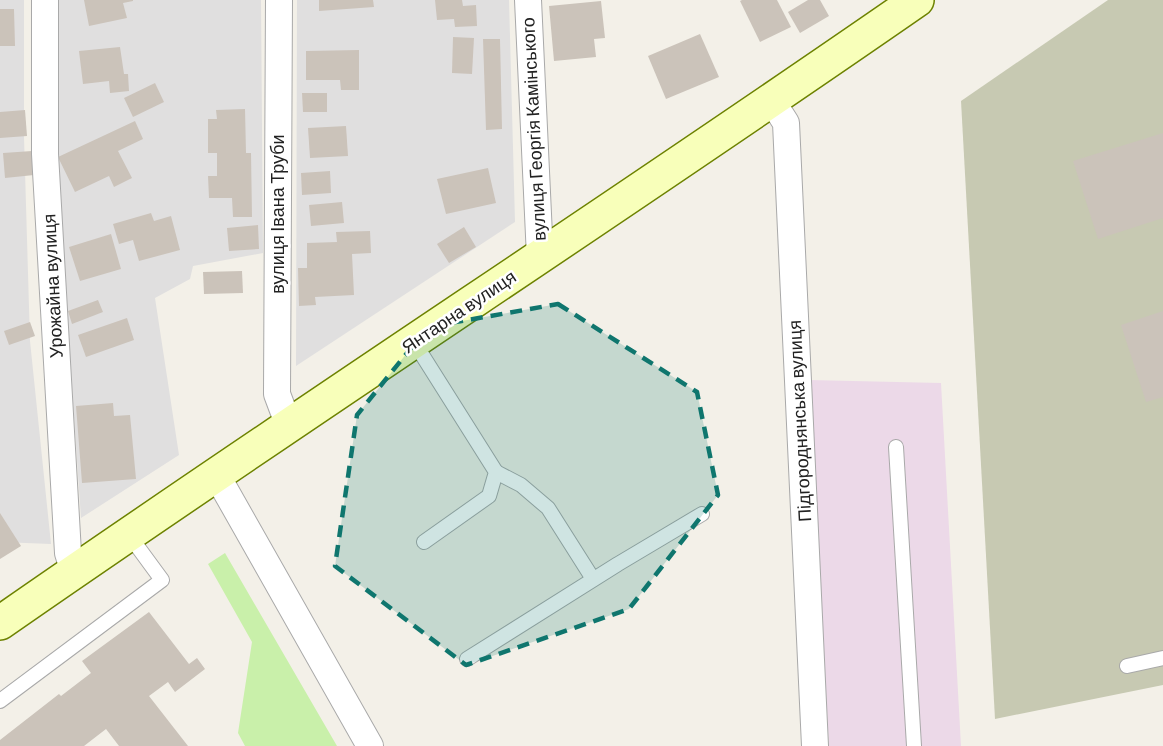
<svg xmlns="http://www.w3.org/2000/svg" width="1163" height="746" viewBox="0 0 1163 746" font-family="Barlow,sans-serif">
  <rect width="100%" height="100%" fill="#f3f0e8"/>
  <g fill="#e0dfdf">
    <polygon points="0,0 24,0 24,137 30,341 51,544 0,542"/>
    <polygon points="56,0 261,0 263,253 193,266 190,279 155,298 179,455 81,518 56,157"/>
    <polygon points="297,0 509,0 515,222 296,366"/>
  </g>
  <polygon fill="#ecd9e8" points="809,380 941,383 961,746 829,746"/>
  <polygon fill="#c7c9b2" points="1108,0 1163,0 1163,685 995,719 961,101"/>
  <polygon fill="#c9f0aa" points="225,553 337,746 245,746 238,733 252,642 208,564"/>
  <g fill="#cbc3ba">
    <polygon points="84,0 133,0 133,1 123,3 127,18 89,26"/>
    <polygon points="319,0 373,0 374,7 319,11"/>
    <polygon points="435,0 462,0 463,6 476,5 477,26 455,27 454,19 437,20"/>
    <polygon points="742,0 777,0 791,27 760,42 740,1"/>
    <polygon points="808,0 820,0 829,16 800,33 788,12"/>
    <polygon points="601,1 605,38 594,39 596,57 554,61 549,6"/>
    <polygon points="0,9 14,9 15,46 0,46"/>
    <polygon points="700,34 719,77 666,99 648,56"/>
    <polygon points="453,37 474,38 472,74 452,73"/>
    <polygon points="483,39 500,39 502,129 486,130"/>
    <polygon points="120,47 124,74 128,74 129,91 110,93 109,81 83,84 79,51"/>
    <polygon points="359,50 359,90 341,90 340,80 306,80 306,51"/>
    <polygon points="155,83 164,102 133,117 124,98"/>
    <polygon points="302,93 327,93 327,112 303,112"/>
    <polygon points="245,109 246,153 251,153 252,217 233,217 232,198 209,198 208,176 217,176 217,153 208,153 208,119 217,119 216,110"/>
    <polygon points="25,110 27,136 0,138 0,112"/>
    <polygon points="135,121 143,139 118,151 132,178 114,187 109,176 75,192 58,157"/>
    <polygon points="346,126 348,156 310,158 308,128"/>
    <polygon points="1163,133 1163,218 1098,239 1073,161"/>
    <polygon points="32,151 34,175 5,178 3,153"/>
    <polygon points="488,168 496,203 446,214 437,179"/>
    <polygon points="330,171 331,193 302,195 301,173"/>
    <polygon points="342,202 344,223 311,226 309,205"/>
    <polygon points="151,213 154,221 171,216 180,250 139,261 133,240 119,244 113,224"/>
    <polygon points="258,225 259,249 229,251 227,228"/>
    <polygon points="464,227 476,247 449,263 437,244"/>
    <polygon points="370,231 371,253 352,254 354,295 315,297 316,305 299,306 298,268 307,268 307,243 337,242 336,232"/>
    <polygon points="111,234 121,269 80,281 69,247"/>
    <polygon points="242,271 243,293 204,294 203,272"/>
    <polygon points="98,300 103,312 72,324 68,311"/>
    <polygon points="1163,311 1163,397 1146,402 1121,325"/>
    <polygon points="127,318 134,340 86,357 78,335"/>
    <polygon points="30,322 35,336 9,345 4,331"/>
    <polygon points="113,403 114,416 130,415 136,479 82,483 76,406"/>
    <polygon points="0,513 21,546 0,559"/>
    <polygon points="149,612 189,664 197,658 205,669 175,692 168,682 149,696 188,746 119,746 106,729 84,746 0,746 0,740 59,694 61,696 91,673 82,661"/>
  </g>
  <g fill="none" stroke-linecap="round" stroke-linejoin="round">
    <g stroke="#a9a9a9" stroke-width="16">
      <g id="service">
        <polyline points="414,342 496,472 489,496 424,542"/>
        <polyline points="896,447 914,746"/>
        <polyline points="496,472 521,485 548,508 593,579"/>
        <polyline points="467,659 618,564 702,514"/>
        <polyline points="1127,666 1163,658"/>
        <polyline points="0,701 162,580 129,535"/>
      </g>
    </g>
    <g stroke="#a9a9a9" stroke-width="28">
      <g id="minor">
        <polyline points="45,0 45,154 68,553 74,572"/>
        <polyline points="279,0 277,394 289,426"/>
        <polyline points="528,0 540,257"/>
        <polyline points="772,101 786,123 815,746"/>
        <polyline points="216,474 370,746"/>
      </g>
    </g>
    <g stroke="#6d8200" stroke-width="36">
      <path id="secondary" d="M0,623C303,412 613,211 917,0"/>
    </g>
    <use href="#service" stroke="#fff" stroke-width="14"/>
    <use href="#minor" stroke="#fff" stroke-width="26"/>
    <use href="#secondary" stroke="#f8ffba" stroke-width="33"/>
  </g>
  <path fill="#0f766e" fill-opacity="0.2" stroke="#0f766e" stroke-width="4.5" stroke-dasharray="12 8" stroke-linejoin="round" d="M558,304L697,392L718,495L629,609L466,665L335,566L357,415L428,327Z"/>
  <g text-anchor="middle" stroke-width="5" stroke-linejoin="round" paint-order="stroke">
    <g font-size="18" fill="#222" stroke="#fff">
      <text transform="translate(534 129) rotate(-93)" y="6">вулиця Георгія Камінського</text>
      <text transform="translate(278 214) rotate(-90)" y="6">вулиця Івана Труби</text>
      <text transform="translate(53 286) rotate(-93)" y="6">Урожайна вулиця</text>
      <text transform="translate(459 312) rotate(-34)" y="6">Янтарна вулиця</text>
      <text transform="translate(800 421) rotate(-93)" y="6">Підгороднянська вулиця</text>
    </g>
  </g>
</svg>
